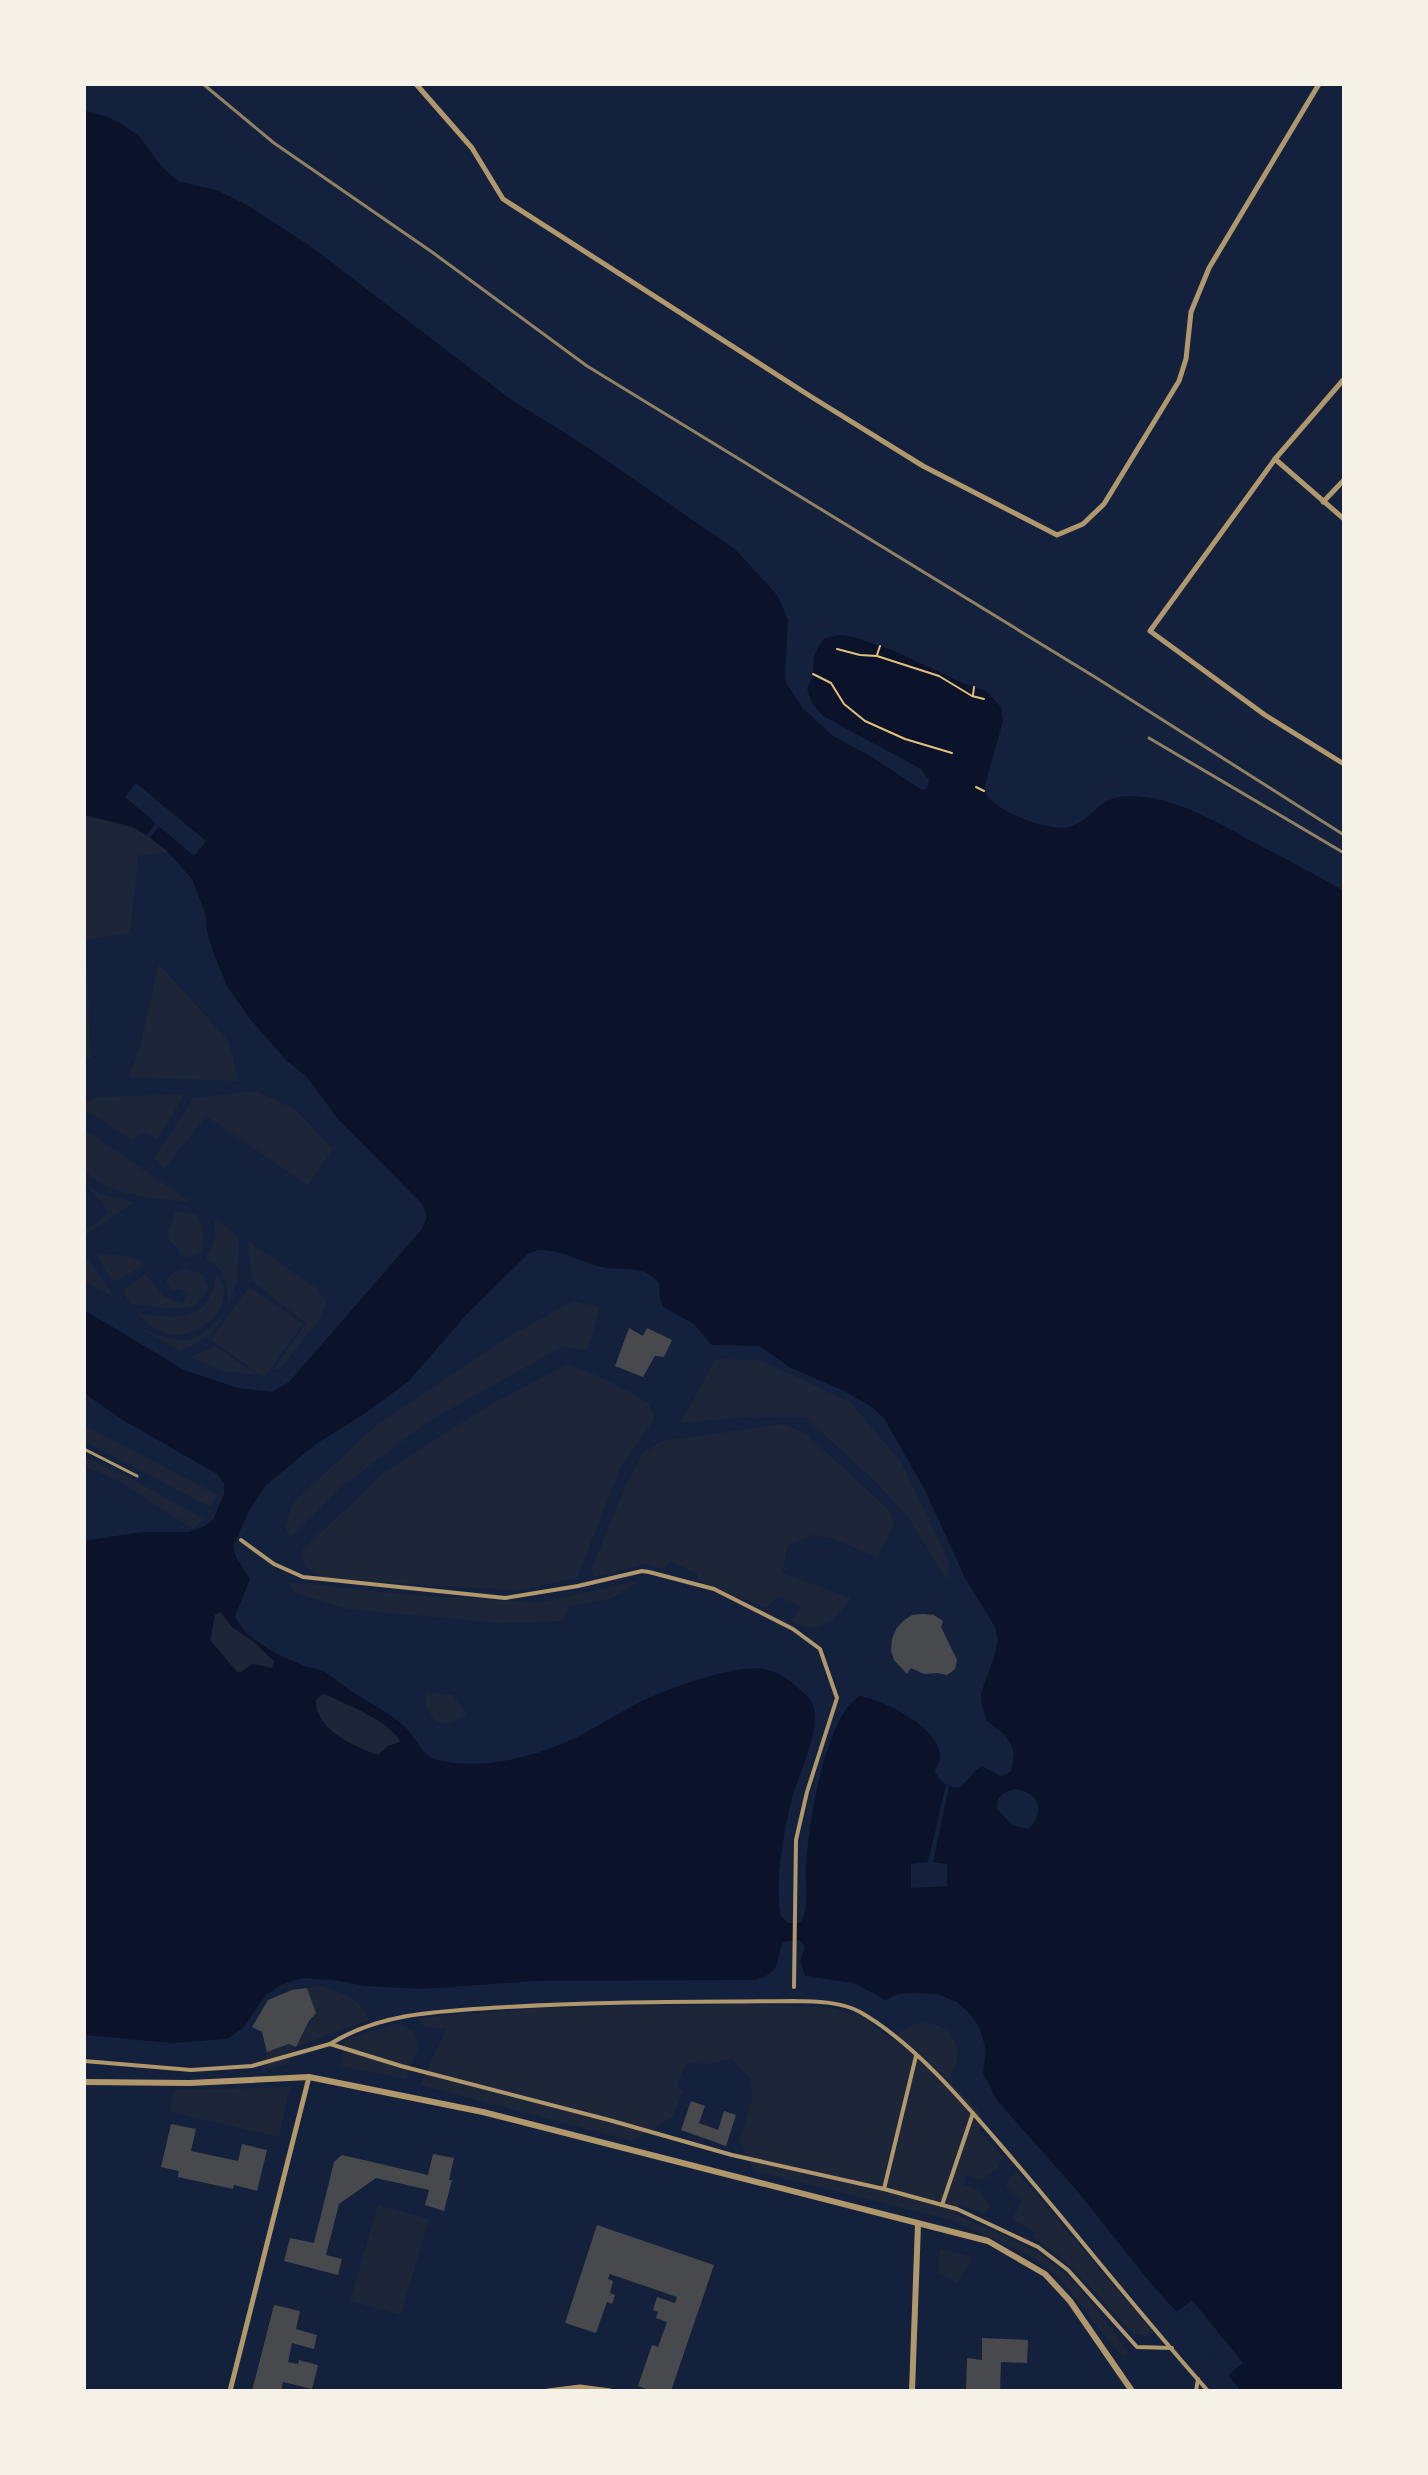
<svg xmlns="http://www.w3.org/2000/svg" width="1428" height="2475" viewBox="0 0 1428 2475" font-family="'Exo 2',sans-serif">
  <rect width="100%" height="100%" fill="#14213d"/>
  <g fill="#1d2539">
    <path d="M84,815C122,822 138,827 168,852L138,856L130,933L86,940L91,1058L84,1059Z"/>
    <polygon points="159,964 229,1042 239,1081 129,1077 140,1047"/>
    <polygon points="256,1091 295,1109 333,1149 308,1185 206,1116 165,1168 154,1159 193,1098"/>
    <polygon points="185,1094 157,1139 145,1132 131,1140 84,1109 84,1103 99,1097"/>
    <path d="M84,1129L192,1203C166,1199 104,1195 88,1173C80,1163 84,1142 84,1129Z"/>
    <polygon points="84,1182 98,1193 134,1202 84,1236 84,1231 109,1212"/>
    <path d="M176,1211L196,1215C205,1227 204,1237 202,1251L192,1257L180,1256L179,1250L169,1240V1231Z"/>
    <path d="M213,1218L239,1237L237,1281L228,1304C227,1281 227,1271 205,1258C216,1246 216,1234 213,1218Z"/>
    <polygon points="248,1241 316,1288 327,1302 318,1321 280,1369 273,1370 306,1323 252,1281"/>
    <polygon points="99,1253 130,1257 144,1262 142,1266 117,1281 111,1279 96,1254"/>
    <polygon points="84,1259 90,1262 116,1299 84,1281"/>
    <polygon points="185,1268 203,1274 208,1289 195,1306 175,1309 130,1304 125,1296 124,1289 145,1274 165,1297 183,1303 189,1294 179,1289 172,1290 165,1281 173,1273"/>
    <path d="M216,1272C218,1277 223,1283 224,1289C227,1316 194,1339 169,1334C158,1332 145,1322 137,1314C177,1319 213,1323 216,1272Z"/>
    <polygon points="249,1287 303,1324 264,1378 211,1340"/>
    <polygon points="573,1301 600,1307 587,1350 563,1346 426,1423 345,1484 290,1537 285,1527 293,1502 377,1425 508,1337"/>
    <path d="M227,1311C213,1333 204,1341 180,1351L141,1329C185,1345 194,1347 227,1311Z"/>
    <polygon points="215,1346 258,1375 223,1371 190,1357"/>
    <polygon points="716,1359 760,1360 850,1402 900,1461 950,1563 947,1580 908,1517 875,1481 806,1418 750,1417 680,1423"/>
    <path d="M568,1364L609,1381L649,1403L654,1419L620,1469L577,1578L518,1590L326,1579C313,1572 301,1567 301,1551L385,1472L491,1404Z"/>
    <path d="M784,1424L805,1433L849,1473L890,1511L894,1525L877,1557L830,1538L813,1535L788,1545L782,1573L851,1598C834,1620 820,1637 792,1621L801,1606L778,1596L766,1608L697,1580L698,1574L670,1561L664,1569L645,1564L595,1577L591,1570L625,1487L642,1454L662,1441Z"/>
    <polygon points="84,1425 218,1495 210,1507 84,1441"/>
    <polygon points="84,1457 130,1478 204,1519 193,1529 119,1481 84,1466"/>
    <polygon points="640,1581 610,1599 569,1606 563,1621 500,1623 347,1609 295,1593 289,1582 420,1596 538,1603"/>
    <polygon points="220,1612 232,1627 254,1642 274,1661 273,1668 251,1664 241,1672 237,1672 210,1640 215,1615"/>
    <polygon points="427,1692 453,1695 467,1715 447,1724 435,1721 425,1706"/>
    <path d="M322,1694L327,1695C349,1706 389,1720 401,1742L386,1747L378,1755C354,1746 315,1730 316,1700Z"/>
    <path d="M321,1986C341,1993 362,1998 369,2020L296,2047L289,2064L262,2071L267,2052L289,2044L296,2047L316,2013L307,1988Z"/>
    <path d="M744,2004L832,2008L862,2017L892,2040C929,1998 978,2041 948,2079L983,2116L979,2131L1003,2157L997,2169L982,2180L966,2175L964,2185L979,2191L990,2206L985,2215L959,2204L955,2214C982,2227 1022,2241 1046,2258C1080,2282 1104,2320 1129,2353L1122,2357L1059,2277L1028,2255L951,2220L754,2171L739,2141L752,2099L751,2080L732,2059L708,2064L686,2063L677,2086L683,2091L673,2117L632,2141L420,2085L446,2029L424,2027L418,2018L539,2008Z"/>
    <polygon points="399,2023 413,2031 419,2045 406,2079 341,2066 345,2040"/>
    <polygon points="290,2087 279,2137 170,2112 174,2090"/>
    <polygon points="1016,2171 1152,2331 1146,2337 1132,2333 1090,2286 1059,2256 1033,2237 1035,2233 1012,2219 1022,2201 1005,2185"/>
    <polygon points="378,2205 429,2219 401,2315 350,2301"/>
    <polygon points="940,2249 973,2257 957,2283 938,2273"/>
  </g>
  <path fill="#0b132b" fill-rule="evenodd" d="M84,108L88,112L106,116L120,123L140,137L161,166L178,181L219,191L247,205L309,245L509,398L587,447L736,550L778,596L788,620L785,676L787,684L803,708L833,736L872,757L922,790L927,789L929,780L921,769L823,716L812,703L807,688L813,676L814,657L819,645L825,638L840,635L854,637L892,650L965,684L986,691L1001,707L1003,721L984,789C989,810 1048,832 1068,827C1096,820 1096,794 1133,796C1179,798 1218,823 1257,844C1286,859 1316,875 1344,891V2391H1241L1177,2312L1152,2285L1079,2193L996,2099L983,2073L986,2051L982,2036L978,2025L971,2015L957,2002L937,1994L909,1993L895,1995L886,2000L854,1983L805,1976L800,1961L805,1947L799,1940L783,1942C775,1961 783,1971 756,1980L536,1981L421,1989L366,1986L333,1980L302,1978L281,1985L266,1995L243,2028L227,2039L172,2043L84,2035V1541L141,1532H189L205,1526L213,1520L224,1494V1483L217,1474L123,1420L84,1393V1310L186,1371L239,1388L272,1392L289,1382L422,1229L427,1217L423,1205L337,1118L307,1077L286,1060L250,1019L228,988L214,955L207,931L205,913L192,879L168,852L147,835L133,827L84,815ZM538,1250C568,1251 580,1263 606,1268C626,1271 644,1265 659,1283L660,1299L663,1307L694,1324L712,1345L759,1346L789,1367L844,1391L872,1407L885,1420L925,1490L965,1578L995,1627L998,1640L994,1657L981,1693L982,1706L987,1721L1004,1734L1011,1744L1014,1754L1011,1772L1000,1776L982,1766L976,1770L961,1787C950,1789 939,1782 935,1771C935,1770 940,1761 940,1760C945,1730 883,1699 859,1696C855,1700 849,1704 846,1709C821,1747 808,1825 806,1869C805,1886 810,1910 800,1923H788L781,1916C774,1887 784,1831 791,1802C797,1777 824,1726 812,1703C809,1696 801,1691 796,1686C786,1677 777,1672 764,1669C735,1664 670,1688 642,1701C611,1716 584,1737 551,1748C516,1761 475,1769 438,1760C422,1757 416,1737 405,1727C390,1713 372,1704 354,1693C344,1687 335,1678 325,1672C318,1668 310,1668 302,1665C277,1654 247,1642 235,1616L250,1579L235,1555L233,1546L250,1509L266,1485L316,1444L364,1414L409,1381L464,1317L528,1254ZM220,1612L232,1627L254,1642L274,1661L273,1668L253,1664L241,1672H237L210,1640L215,1615ZM322,1694L327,1695C349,1706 388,1720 401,1742L388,1746L378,1755C354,1746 315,1730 316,1700ZM1014,1789C1039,1792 1046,1810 1029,1829L1012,1825L997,1809C996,1796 1003,1793 1014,1789Z"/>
  <g fill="#14213d">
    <polygon points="136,783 206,841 194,856 159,826 150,837 147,835 156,823 125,797"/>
    <polygon points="946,1785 949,1786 933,1862 947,1864 947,1886 911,1888 911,1864 928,1862"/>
    <polygon points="1192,2300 1243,2363 1228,2375 1177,2312"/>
  </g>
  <g fill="#48494c">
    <polygon points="629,1328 643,1336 647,1328 672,1340 664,1357 655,1356 643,1377 615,1366"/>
    <polygon points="923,1614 934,1615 943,1621 941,1627 957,1660 955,1669 947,1675 937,1673 924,1674 911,1668 907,1674 894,1660 891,1650 892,1639 896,1629 903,1621 912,1615"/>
    <polygon points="307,1988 316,2013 309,2021 296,2047 289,2044 267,2052 262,2032 252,2027 268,2000 292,1990"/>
    <polygon points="691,2101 705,2106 699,2123 718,2130 724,2111 736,2115 726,2146 681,2130"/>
    <polygon points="171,2124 196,2129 191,2151 238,2161 242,2144 267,2150 257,2191 234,2185 233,2189 178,2177 179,2171 161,2167"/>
    <polygon points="433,2154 454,2158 449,2180 452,2180 444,2211 425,2205 429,2190 376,2178 339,2204 326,2255 342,2259 338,2275 284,2261 290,2238 314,2243 334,2162 342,2155 428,2175"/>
    <polygon points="597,2225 714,2265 671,2391 652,2391 638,2386 652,2345 658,2347 667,2322 656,2318 658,2312 653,2310 657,2297 675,2303 677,2297 610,2274 608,2279 613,2281 610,2293 615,2295 612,2304 607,2302 596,2333 565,2323"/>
    <polygon points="274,2305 300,2311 296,2329 317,2335 314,2349 292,2343 288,2362 298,2364 299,2360 318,2365 312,2389 283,2382 281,2391 252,2391"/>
    <polygon points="982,2338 1028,2340 1027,2363 1001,2362 1000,2391 966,2391 967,2358 982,2360"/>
  </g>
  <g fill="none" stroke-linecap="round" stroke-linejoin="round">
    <g stroke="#e5c07b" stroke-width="2">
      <polyline points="837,649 860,655 877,656 939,676 972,696 984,699"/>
      <polyline points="877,655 880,646"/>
      <polyline points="813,674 831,683 844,704 865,721 905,739 952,753"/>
      <polyline points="973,695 974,687"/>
      <polyline points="976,787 984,791"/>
    </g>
    <polyline stroke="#b1986c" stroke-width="3" points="84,1449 137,1476"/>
    <g stroke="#b1986c" stroke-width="4">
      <polyline points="241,1540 274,1564 303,1577 505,1598 578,1586 642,1571 649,1572 714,1589 793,1629 820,1649 837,1698 807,1792 796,1840 794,1987"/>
      <path d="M330,2044C383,2011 447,2011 507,2007C603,2001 699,2002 794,2001C816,2002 840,2001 860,2012C918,2045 973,2113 1016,2163C1081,2239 1142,2317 1208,2391"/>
      <polyline points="84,2061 191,2070 252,2066 330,2044 401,2066 609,2120 732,2155 884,2189 957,2209 1038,2247 1068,2270 1137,2347 1172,2348"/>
      <polyline points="884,2189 916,2056"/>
      <polyline points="942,2205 973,2113"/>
      <polyline points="1196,2391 1198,2379"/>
    </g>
    <g stroke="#b1986c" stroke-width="5">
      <polyline points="416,84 472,148 503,199 810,396 923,466 1057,535 1083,524 1104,504 1179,381 1186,359 1191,312 1209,268 1319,84"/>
      <polyline points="1344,379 1275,459 1150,631 1265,715 1344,764"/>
      <polyline points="1275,459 1344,519"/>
      <polyline points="1323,502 1344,480"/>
      <polyline points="230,2391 309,2077"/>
      <polyline points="548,2391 580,2387 610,2391"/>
    </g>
    <g stroke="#b1986c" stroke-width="6">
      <polyline points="84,2082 190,2083 309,2077 483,2112 988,2241 1045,2274 1070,2301 1132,2391"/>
      <polyline points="912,2391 918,2224"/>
    </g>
    <g stroke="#918062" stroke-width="3">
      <polyline points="203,84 274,143 432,252 587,366 1095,677 1344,835"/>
      <polyline points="1149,738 1344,853"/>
    </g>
  </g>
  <rect width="1428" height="2475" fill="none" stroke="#f6f1e7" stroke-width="172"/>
</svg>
